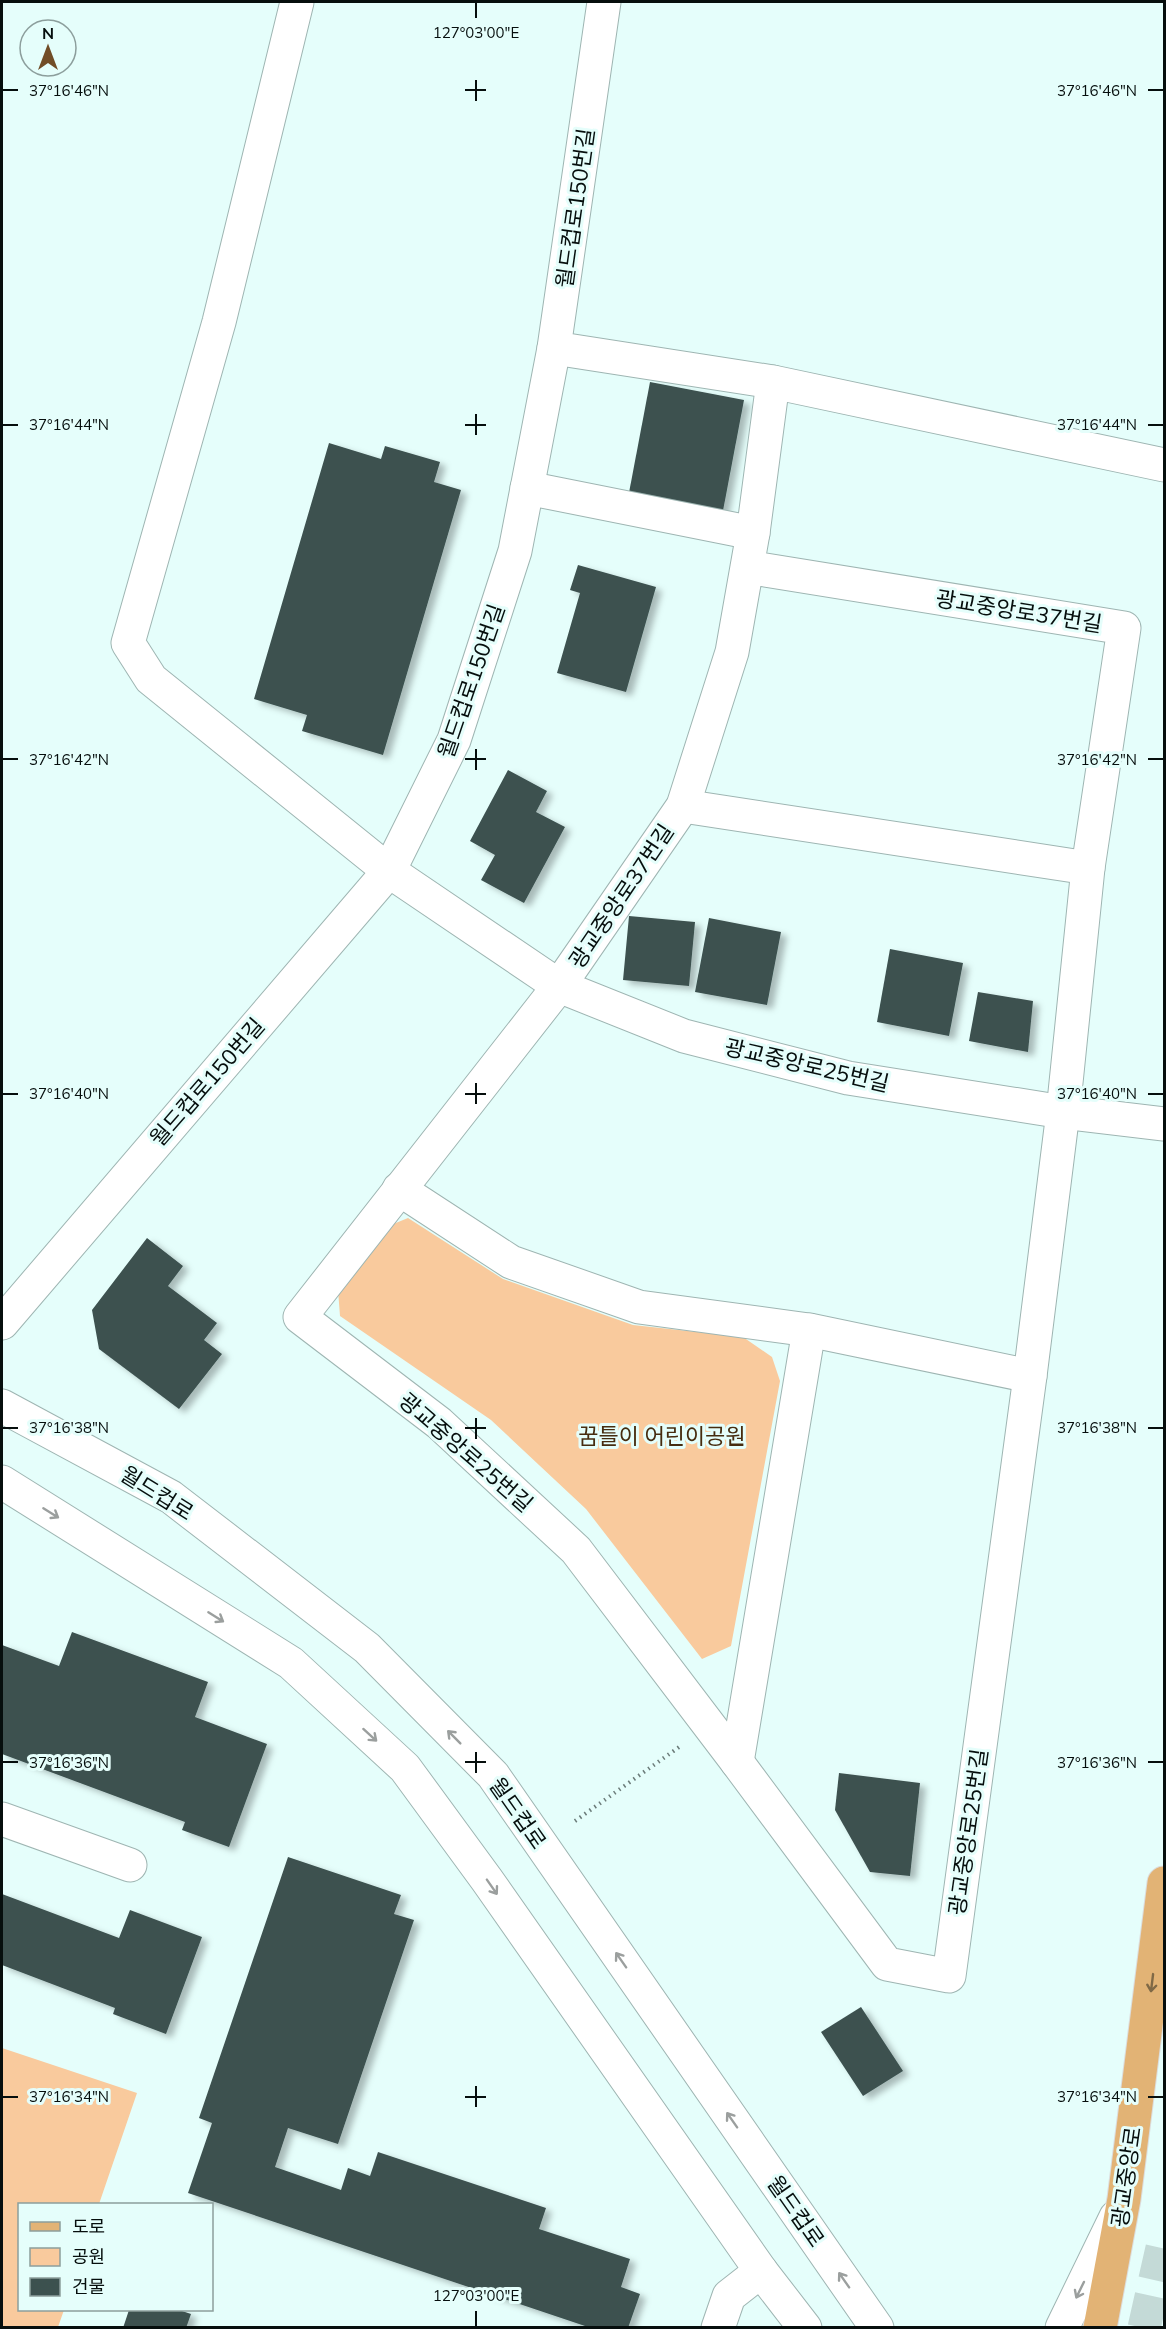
<svg xmlns="http://www.w3.org/2000/svg" width="1166" height="2329" viewBox="0 0 1166 2329" font-family="Mulish,'Noto Sans KR',sans-serif">
  <defs>
    <filter id="shadow"><feDropShadow dx="6" dy="4" stdDeviation="3" flood-color="#0004"/></filter>
  </defs>
  <rect width="100%" height="100%" fill="#e5fefb"/>
  <g fill="#f9ca9d">
    <polygon points="408,1218 503,1279 633,1325 743,1337 772,1357 780,1381 731,1646 702,1659 586,1509 491,1420 340,1316 338,1290 386,1227"/>
    <polygon points="2,2048 137,2093 99,2204 20,2204 20,2310 64,2310 58,2327 2,2327"/>
  </g>
  <g fill="#3c514f" filter="url(#shadow)">
    <polygon points="650,382 744,400 722,516 628,498"/>
    <polygon points="329,443 381,459 385,446 440,462 434,482 461,490 383,755 302,731 307,715 254,699"/>
    <polygon points="578,565 656,587 626,692 557,673 580,593 570,590"/>
    <polygon points="508,770 547,791 536,812 565,827 524,903 481,880 495,855 470,841"/>
    <polygon points="629,916 695,922 689,986 623,980"/>
    <polygon points="709,918 781,932 767,1005 695,992"/>
    <polygon points="890,949 963,963 949,1036 877,1022"/>
    <polygon points="978,992 1033,1001 1028,1052 969,1041"/>
    <polygon points="147,1238 183,1266 168,1286 217,1323 204,1340 222,1354 179,1409 99,1349 92,1310"/>
    <polygon points="72,1632 208,1682 195,1717 267,1744 229,1847 182,1830 185,1822 2,1754 2,1645 59,1666"/>
    <polygon points="839,1773 920,1783 910,1876 870,1872 835,1810"/>
    <polygon points="288,1857 401,1895 394,1914 414,1920 338,2144 288,2128 275,2167 341,2190 348,2168 370,2176 378,2152 546,2208 539,2229 630,2259 621,2287 640,2294 628,2328 591,2328 188,2193 212,2123 199,2118"/>
    <polygon points="2,1894 119,1938 130,1910 202,1937 166,2034 113,2014 115,2008 2,1965"/>
    <polygon points="861,2007 903,2071 863,2096 821,2032"/>
    <polygon points="129,2310 179,2310 191,2314 186,2328 123,2328"/>
  </g>
  <g fill="none" stroke-linecap="round" stroke-linejoin="round">
    <polyline stroke="#c4dad7" stroke-width="33" stroke-dasharray="33 16" stroke-linecap="butt" points="1144,2328 1164,2239"/>
    <g stroke="#9eb5b2" stroke-width="35">
      <g id="minor">
        <polyline points="297,2 219,322 128,643 151,679 389,871 559,986 684,1036 848,1078 1063,1112 1164,1124"/>
        <polyline points="554,348 773,382 1164,465"/>
        <polyline points="527,488 753,533"/>
        <polyline points="747,567 1124,628 1088,868 1063,1112 1030,1376 949,1976 887,1964 737,1762 576,1550 439,1423 300,1317 559,986 683,806 732,652 753,533 773,382"/>
        <polyline points="683,806 1088,868"/>
        <polyline points="399,1189 511,1262 639,1307 809,1330"/>
        <polyline points="2,1323 389,871 454,740 515,551 554,348 604,2"/>
        <polyline points="2,1406 171,1497 367,1648 493,1775 877,2328"/>
        <polyline points="2,1482 291,1663 405,1768 487,1880 761,2271 805,2328"/>
        <polyline points="737,1762 809,1330 1030,1376"/>
        <polyline points="2,1819 130,1865"/>
        <polyline points="718,2328 729,2296 761,2271"/>
        <polyline points="1062,2328 1116,2217"/>
      </g>
    </g>
    <g stroke="#dcdddd" stroke-width="35">
      <polyline id="major" points="1100,2328 1124,2199 1164,1883"/>
    </g>
    <polyline stroke="#6c7c7a" stroke-width="4" stroke-dasharray="1.5 4.5" stroke-linecap="butt" points="575,1821 682,1745"/>
    <use href="#minor" stroke="#fff" stroke-width="33"/>
    <use href="#major" stroke="#e2b375" stroke-width="33"/>
  </g>
  <defs><path id="oneway-shaft" d="M-6 0H5M1.5-3L5.5 0L1.5 3" fill="none" stroke-width="1.6" stroke-linecap="round" stroke-linejoin="round" transform="scale(1.5)"/></defs>
  <g stroke="#9b9f9e">
    <use href="#oneway-shaft" transform="translate(51 1513) rotate(32)"/>
    <use href="#oneway-shaft" transform="translate(216 1617) rotate(32)"/>
    <use href="#oneway-shaft" transform="translate(370 1735) rotate(42)"/>
    <use href="#oneway-shaft" transform="translate(454 1737) rotate(-135)"/>
    <use href="#oneway-shaft" transform="translate(492 1887) rotate(55)"/>
    <use href="#oneway-shaft" transform="translate(621 1960) rotate(-125)"/>
    <use href="#oneway-shaft" transform="translate(732 2120) rotate(-125)"/>
    <use href="#oneway-shaft" transform="translate(844 2280) rotate(-125)"/>
    <use href="#oneway-shaft" transform="translate(1080 2290) rotate(116)"/>
  </g>
  <use stroke="#7f6946" href="#oneway-shaft" transform="translate(1152 1983) rotate(97)"/>
  <path fill="none" stroke="#060e0d" stroke-width="2" d="M476,3V18M476,80V101M3,90H18M465,90H486M1148,90H1163M476,414V435M3,425H18M465,425H486M1148,425H1163M476,749V770M3,759H18M465,759H486M1148,759H1163M476,1083V1104M3,1094H18M465,1094H486M1148,1094H1163M476,1418V1439M3,1428H18M465,1428H486M1148,1428H1163M476,1752V1773M3,1762H18M465,1762H486M1148,1762H1163M476,2086V2107M3,2097H18M465,2097H486M1148,2097H1163M476,2311V2326"/>
  <g text-anchor="middle" stroke-width="6" stroke-linejoin="round" paint-order="stroke">
    <g font-size="22" fill="#060e0d" stroke="#e5fefb">
      <text transform="translate(575 208) rotate(-82)" y="8">월드컵로150번길</text>
      <text transform="translate(1019 611) rotate(9)" y="8">광교중앙로37번길</text>
      <text transform="translate(471 681) rotate(-71)" y="8">월드컵로150번길</text>
      <text transform="translate(621 896) rotate(-56)" y="8">광교중앙로37번길</text>
      <text transform="translate(807 1065) rotate(13)" y="8">광교중앙로25번길</text>
      <text transform="translate(207 1082) rotate(-49)" y="8">월드컵로150번길</text>
      <text transform="translate(466 1452) rotate(41)" y="8">광교중앙로25번길</text>
      <text transform="translate(157 1493) rotate(32)" y="8">월드컵로</text>
      <text transform="translate(518 1813) rotate(55)" y="8">월드컵로</text>
      <text transform="translate(968 1832) rotate(-82)" y="8">광교중앙로25번길</text>
      <text transform="translate(1126 2177) rotate(-82)" y="8">광교중앙로</text>
      <text transform="translate(796 2211) rotate(55)" y="8">월드컵로</text>
    </g>
    <g font-size="22" fill="#462c0f" stroke="#e5fefb">
      <text x="662" y="1444">꿈틀이 어린이공원</text>
    </g>
  </g>
  <g font-size="15" text-anchor="middle" fill="#060e0d" stroke="#e5fefb" stroke-width="6" stroke-linejoin="round" paint-order="stroke">
    <text x="476" y="38">127°03'00"E</text>
    <text x="69" y="96">37°16'46"N</text>
    <text x="1097" y="96">37°16'46"N</text>
    <text x="69" y="430">37°16'44"N</text>
    <text x="1097" y="430">37°16'44"N</text>
    <text x="69" y="765">37°16'42"N</text>
    <text x="1097" y="765">37°16'42"N</text>
    <text x="69" y="1099">37°16'40"N</text>
    <text x="1097" y="1099">37°16'40"N</text>
    <text x="69" y="1433">37°16'38"N</text>
    <text x="1097" y="1433">37°16'38"N</text>
    <text x="69" y="1768">37°16'36"N</text>
    <text x="1097" y="1768">37°16'36"N</text>
    <text x="69" y="2102">37°16'34"N</text>
    <text x="1097" y="2102">37°16'34"N</text>
    <text x="476" y="2301">127°03'00"E</text>
  </g>
  <rect width="1166" height="2329" fill="none" stroke="#060e0d" stroke-width="6"/>
  <rect x="18" y="2203" width="195" height="108" fill="#e5fefb" stroke="#8c9e9c" stroke-width="1.5"/>
  <rect x="30" y="2222" width="30" height="9" fill="#e2b375" stroke="#8c9e9c" stroke-width="1.5"/>
  <text x="72" y="2233" font-size="18" fill="#060e0d">도로</text>
  <rect x="30" y="2248" width="30" height="18" fill="#f9ca9d" stroke="#8c9e9c" stroke-width="1.5"/>
  <text x="72" y="2263" font-size="18" fill="#060e0d">공원</text>
  <rect x="30" y="2278" width="30" height="18" fill="#3c514f" stroke="#8c9e9c" stroke-width="1.5"/>
  <text x="72" y="2293" font-size="18" fill="#060e0d">건물</text>
  <g transform="translate(48 48)"><circle r="28" fill="#e5fefb" stroke="#8c9e9c" stroke-width="1.5"/>
  <path d="M0-4.5L10 22L0 15L-10 22Z" fill="#714d27"/>
  <text y="-9" font-size="16" font-weight="bold" text-anchor="middle" fill="#060e0d">N</text>
  </g>
</svg>
